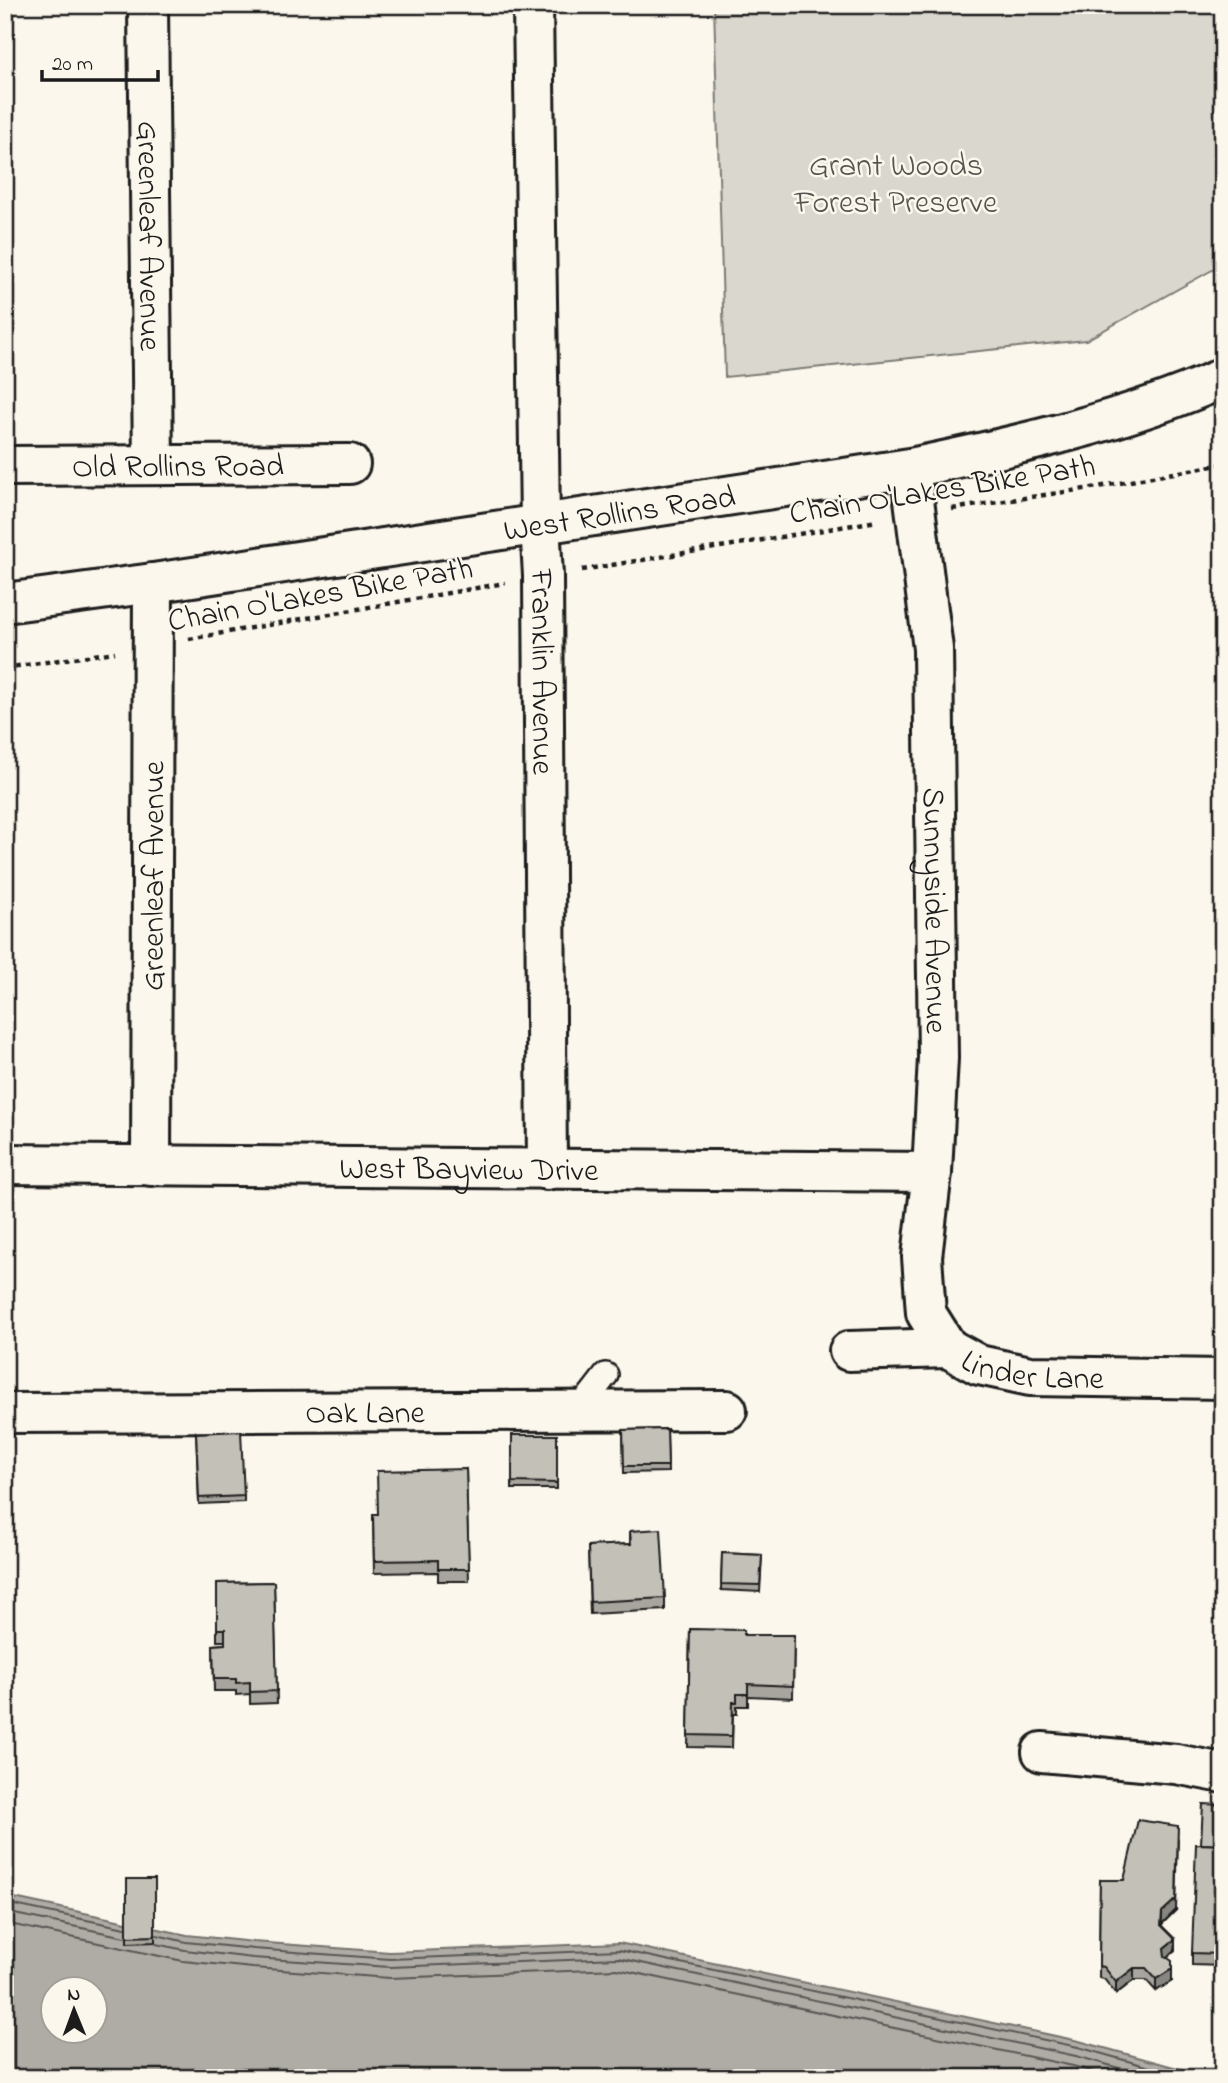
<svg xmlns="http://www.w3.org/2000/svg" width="1228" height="2083" viewBox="0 0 1228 2083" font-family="'Indie Flower',sans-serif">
  <rect width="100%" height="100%" fill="#fbf7ec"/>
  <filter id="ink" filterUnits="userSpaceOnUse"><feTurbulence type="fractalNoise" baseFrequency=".0143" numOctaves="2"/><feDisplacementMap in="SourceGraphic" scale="14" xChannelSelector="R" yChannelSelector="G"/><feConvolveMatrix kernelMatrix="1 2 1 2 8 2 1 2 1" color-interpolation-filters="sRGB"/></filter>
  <g filter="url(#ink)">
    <polygon fill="#dad7ce" stroke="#7b7a75" stroke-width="2" points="714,5 1223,5 1223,264 1086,340 725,377"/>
    <path fill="#afaca5" stroke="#74726e" stroke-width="2" fill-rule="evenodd" d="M5,1896L187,1935L254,1942L390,1952L619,1943L1079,2041L1214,2078H5ZM52,1988H94V2030H52Z"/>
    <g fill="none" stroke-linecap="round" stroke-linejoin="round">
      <g stroke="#575653" stroke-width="2">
        <polyline points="5,1903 125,1928"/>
        <polyline points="5,1912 125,1937"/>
        <polyline points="5,1923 183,1961 253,1968 390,1978 617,1969 1073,2066 1115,2078"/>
        <polyline points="157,1935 186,1942 254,1949 390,1959 619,1950 1078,2047 1188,2078"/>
        <polyline points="156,1944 185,1950 253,1958 390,1967 618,1958 1076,2056 1155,2078"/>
      </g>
      <g stroke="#1c1c1c" stroke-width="28">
        <polyline id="service" points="578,1411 606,1375"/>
      </g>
      <g stroke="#1c1c1c" stroke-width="44">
        <g id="minor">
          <path id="s1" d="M148,5L153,465"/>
          <path id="s2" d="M533,5L540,523L543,576L547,1170"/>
          <path id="s3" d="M5,466L350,464"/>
          <path id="s4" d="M910,468L933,649L938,1058L932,1172L922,1257L926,1313L948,1348"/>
          <path id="s5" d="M5,1164L932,1172"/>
          <path id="s6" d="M151,1166L153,583"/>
          <path id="s7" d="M849,1351L948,1348L979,1365L1030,1376L1223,1379"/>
          <path id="s8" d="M5,1413L727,1410"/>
          <polyline points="1042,1752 1176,1764 1223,1773"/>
        </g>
      </g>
      <g stroke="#1c1c1c" stroke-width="44">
        <g id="tertiary">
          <path id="s9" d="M5,603L153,583L910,468C1016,446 1123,422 1223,378"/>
        </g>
      </g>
      <g stroke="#1c1c1c" stroke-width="4.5" stroke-dasharray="5 5" stroke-linecap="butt">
        <polyline points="952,509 1098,487 1223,464"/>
        <polyline points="582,570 877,521"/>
        <polyline points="189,639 505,583"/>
        <polyline points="5,668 115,652"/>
      </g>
      <use href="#service" stroke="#fbf7ec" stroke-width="23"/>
      <use href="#minor" stroke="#fbf7ec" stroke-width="38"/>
      <use href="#tertiary" stroke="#fbf7ec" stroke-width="38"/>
    </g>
    <g fill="#a8a59e" stroke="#1c1c1c" stroke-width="2">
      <polygon points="667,1429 668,1472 624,1473 623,1430"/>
      <polygon points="196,1433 244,1496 244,1502 199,1504"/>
      <rect x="512" y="1435" width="45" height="54"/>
      <polygon points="466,1469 469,1581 438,1581 438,1572 374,1573 373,1514 378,1514"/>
      <polygon points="630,1531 665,1598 665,1610 590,1614 588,1546 630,1544"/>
      <polygon points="722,1553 762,1555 760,1592 721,1590"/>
      <polygon points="274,1582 277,1703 250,1704 250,1694 236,1695 236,1691 214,1691 213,1645 225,1644 225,1641 217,1641 217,1583"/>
      <polygon points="690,1629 744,1635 794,1635 793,1698 748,1696 748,1706 737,1706 737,1714 733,1714 732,1748 688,1747"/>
      <polygon points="1223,1805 1223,1966 1192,1965 1192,1953"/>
      <polygon points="127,1879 155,1879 155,1942 127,1943"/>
      <polygon points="1100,1880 1176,1910 1162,1924 1162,1926 1175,1951 1167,1958 1172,1981 1156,1991 1146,1980 1134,1980 1116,1994 1104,1979 1099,1978"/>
    </g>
    <g fill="#888681" stroke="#1c1c1c" stroke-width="2">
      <polygon points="1178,1838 1176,1910 1162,1924 1161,1937 1162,1912"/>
      <polygon points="1175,1939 1175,1951 1164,1960 1164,1948"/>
      <polygon points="1134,1968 1134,1980 1116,1994 1116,1982"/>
      <polygon points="1172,1969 1172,1981 1156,1991 1156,1979"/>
    </g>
    <g fill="#c3c0b8" stroke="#1c1c1c" stroke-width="2">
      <polygon points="667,1429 668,1466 624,1466 623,1430"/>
      <polygon points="241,1431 244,1496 199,1498 196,1433"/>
      <polygon points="512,1435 557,1435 557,1483 512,1482"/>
      <polygon points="466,1469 469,1569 438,1569 438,1560 374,1561 373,1514 378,1514 377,1471"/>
      <polygon points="661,1529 665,1598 590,1602 588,1546 631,1544 630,1531"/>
      <polygon points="722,1553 762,1555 760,1585 721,1584"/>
      <polygon points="274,1582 277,1691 250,1692 250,1682 236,1683 236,1679 214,1679 213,1645 225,1644 225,1629 217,1629 217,1583"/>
      <polygon points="690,1629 744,1630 744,1635 794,1635 793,1686 748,1684 748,1694 737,1694 737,1702 733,1702 732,1736 688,1735"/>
      <polygon points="1203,1804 1223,1805 1223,1845 1201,1844"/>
      <polygon points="1138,1820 1178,1826 1176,1899 1162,1912 1161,1925 1175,1939 1164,1948 1165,1956 1172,1961 1172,1969 1156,1979 1146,1968 1134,1968 1116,1982 1104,1967 1099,1966 1100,1880 1124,1880"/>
      <polygon points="1196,1844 1223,1845 1223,1954 1192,1953"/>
      <polygon points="127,1879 155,1879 155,1936 127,1937"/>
    </g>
  </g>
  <g text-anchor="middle" stroke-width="5" stroke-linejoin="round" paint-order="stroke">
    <g font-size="32" fill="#555451" stroke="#fbf7ec">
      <text x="896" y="175">Grant Woods<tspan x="896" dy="37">Forest Preserve</tspan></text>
    </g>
    <g font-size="32" fill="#1c1c1c" stroke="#fbf7ec">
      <text dy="11" stroke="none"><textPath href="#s1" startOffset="231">Greenleaf Avenue</textPath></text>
      <text dy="11" stroke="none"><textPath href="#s3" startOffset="173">Old Rollins Road</textPath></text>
      <text transform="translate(942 488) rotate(-9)" y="11">Chain O'Lakes Bike Path</text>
      <text dy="11" stroke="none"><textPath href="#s9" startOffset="621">West Rollins Road</textPath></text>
      <text transform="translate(320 593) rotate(-10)" y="11">Chain O'Lakes Bike Path</text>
      <text dy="11" stroke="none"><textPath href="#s2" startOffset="667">Franklin Avenue</textPath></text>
      <text dy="11" stroke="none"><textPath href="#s6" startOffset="290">Greenleaf Avenue</textPath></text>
      <text dy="11" stroke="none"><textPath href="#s4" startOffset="444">Sunnyside Avenue</textPath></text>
      <text dy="11" stroke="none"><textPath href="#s5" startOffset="464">West Bayview Drive</textPath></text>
      <text dy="11" stroke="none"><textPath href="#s7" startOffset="189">Linder Lane</textPath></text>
      <text dy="11" stroke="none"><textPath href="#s8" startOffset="360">Oak Lane</textPath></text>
    </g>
  </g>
  <rect width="1228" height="2083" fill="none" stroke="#fbf7ec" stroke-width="28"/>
  <rect x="14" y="14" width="1200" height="2055" fill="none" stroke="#1c1c1c" stroke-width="2.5" filter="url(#ink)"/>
  <g transform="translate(74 2010) rotate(359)"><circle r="33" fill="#fbf7ec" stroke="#a29f99" stroke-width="2"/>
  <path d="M0-5L12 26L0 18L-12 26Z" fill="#1c1c1c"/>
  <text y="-10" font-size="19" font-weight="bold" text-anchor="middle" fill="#1c1c1c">N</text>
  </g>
  <path d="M42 70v10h116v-10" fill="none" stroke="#1c1c1c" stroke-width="3.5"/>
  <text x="52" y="70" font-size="21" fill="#1c1c1c" stroke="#fbf7ec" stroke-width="5" paint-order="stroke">20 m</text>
</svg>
